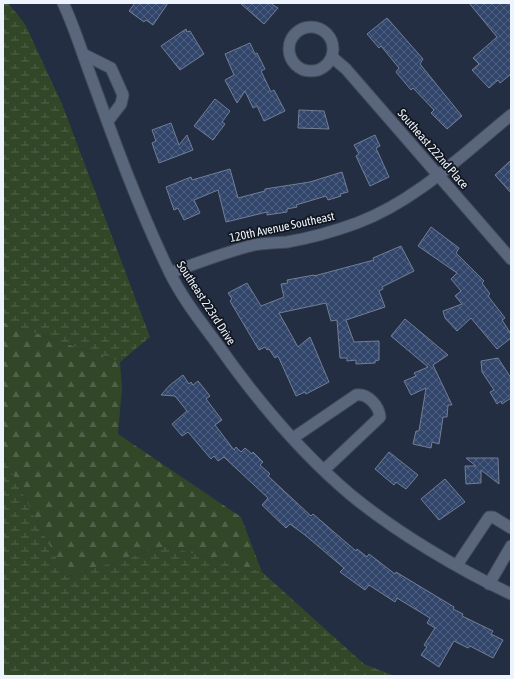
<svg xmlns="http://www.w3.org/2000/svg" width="514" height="679" viewBox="0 0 514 679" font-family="'Asap Condensed',sans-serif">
  <defs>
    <pattern id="forest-firs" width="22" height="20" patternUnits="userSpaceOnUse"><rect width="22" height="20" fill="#324728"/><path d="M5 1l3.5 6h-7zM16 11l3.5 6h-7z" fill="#506248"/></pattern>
    <pattern id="wetland-marsh" width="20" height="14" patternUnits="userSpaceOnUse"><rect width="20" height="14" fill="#324728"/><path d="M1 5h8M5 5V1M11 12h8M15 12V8" fill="none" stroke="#506248"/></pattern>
    <pattern id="building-cross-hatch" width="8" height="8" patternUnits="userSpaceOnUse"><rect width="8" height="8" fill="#32456b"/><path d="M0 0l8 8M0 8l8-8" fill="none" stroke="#506081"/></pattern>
  </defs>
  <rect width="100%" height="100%" fill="#232e42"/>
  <polygon fill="url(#forest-firs)" points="3,322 120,362 122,388 118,434 241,517 262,572 166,546 66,577 3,456"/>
  <g fill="url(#wetland-marsh)">
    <polygon points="3,3 8,3 25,24 62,104 150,337 120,362 3,322"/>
    <polygon points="3,456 66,577 166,546 262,572 364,664 395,676 3,676"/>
  </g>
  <g fill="url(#building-cross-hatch)" stroke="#737f97">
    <polygon points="135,3 168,3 153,25 146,20 144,22 129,11"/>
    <polygon points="240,3 270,3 278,8 264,24"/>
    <polygon points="469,3 511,3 511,74 500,83 498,80 489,88 472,70 479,64 473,58 497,37"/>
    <polygon points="387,18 423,59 420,64 462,116 447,129 431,113 434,110 413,88 411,90 396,72 399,68 381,46 379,48 367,34"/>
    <polygon points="186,29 187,32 190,31 204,54 180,70 161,46"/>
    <polygon points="250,43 255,54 257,53 265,69 261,71 271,92 274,90 285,111 264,121 257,106 253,108 245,91 237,103 225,80 234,75 225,54"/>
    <polygon points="215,99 230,111 222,122 225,124 213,140 194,126"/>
    <polygon points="299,110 324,111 329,129 298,128"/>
    <polygon points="171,123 179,145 187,135 193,150 159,163 152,143 156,141 152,130"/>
    <polygon points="375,135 380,146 376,148 389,177 370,186 356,156 359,154 354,145"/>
    <polygon points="511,160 511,193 495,175"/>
    <polygon points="230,169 238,198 265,191 265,189 310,182 342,172 348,192 340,194 341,196 328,200 326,196 296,205 297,207 287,209 287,212 267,215 267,212 226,222 218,190 194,200 200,213 184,220 178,208 174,210 166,187 191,177 192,180"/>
    <polygon points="431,227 459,248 456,253 484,281 482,283 490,294 488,296 505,318 502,320 511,334 511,338 497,349 471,318 457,331 445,318 443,311 462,304 455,296 461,291 451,279 457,273 418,246"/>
    <polygon points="401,246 414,271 382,287 383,289 379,291 385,307 346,320 354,342 379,341 379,360 375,361 375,363 356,364 356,360 347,361 347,358 340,358 337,320 331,321 326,303 279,313 298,347 310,337 329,382 306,394 305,392 296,396 278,356 275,358 269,349 267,350 265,347 259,350 230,301 232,299 228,293 247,283 261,306 284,297 281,284 288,283 287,280 314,275 314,276 374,260 373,258"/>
    <polygon points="405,319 448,355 433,365 452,405 448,405 447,417 443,417 439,444 432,442 431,448 413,444 416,431 419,431 426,388 411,395 404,381 416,376 414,373 428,367 391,336"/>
    <polygon points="498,358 511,378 511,398 502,404 501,401 497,404 490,392 494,390 482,372 481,361"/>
    <polygon points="183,375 189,384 191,382 193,385 198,381 210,396 206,399 222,420 215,425 234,450 236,447 241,452 245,448 252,454 253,452 263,462 260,465 270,474 268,476 311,516 313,514 356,551 357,549 367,557 369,554 395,574 396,572 454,607 453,609 463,614 462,616 493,631 491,634 503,640 493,658 470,646 468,648 454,641 439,667 421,655 427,647 424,645 435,628 427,623 430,618 397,598 395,602 369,585 365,590 340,572 344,568 305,535 290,524 286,528 262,505 268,498 224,457 218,461 214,456 211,459 188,432 182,436 172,424 187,411 175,396 161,395 170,385"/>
    <polygon points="389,452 418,475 406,489 396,482 394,485 375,469"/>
    <polygon points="466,458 498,458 499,484 481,470 481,483 466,484 465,466 476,466"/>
    <polygon points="445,479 465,502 439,520 421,499"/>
  </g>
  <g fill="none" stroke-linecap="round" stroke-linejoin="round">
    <g stroke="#424b5b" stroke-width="13">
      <g id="minor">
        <path d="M63,3C75,28 83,56 93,82C116,146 140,211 169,271C182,298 201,322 218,345C256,399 300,452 351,495C396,532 458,569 511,594"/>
        <circle cx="311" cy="49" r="22"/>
        <polyline points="83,54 111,68 123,95 121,104 108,121"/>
        <polyline points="332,57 346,69 511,259"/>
        <path d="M170,273C197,263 225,252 254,245C264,243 276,243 287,242C311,238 335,231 357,223C416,201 463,154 511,115"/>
        <path d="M293,438L356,395C368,393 379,406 380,417L324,470"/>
        <polyline points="457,565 489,517 493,517 511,528"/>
        <polyline points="489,584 511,546"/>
      </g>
    </g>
    <use href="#minor" stroke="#5a667c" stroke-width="11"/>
  </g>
  <g text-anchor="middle" stroke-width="3.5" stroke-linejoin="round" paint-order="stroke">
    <g font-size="12" fill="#eef4fe" stroke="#11161f">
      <text transform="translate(433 149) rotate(49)" y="4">Southeast 222nd Place</text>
      <text transform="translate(282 227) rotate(-12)" y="4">120th Avenue Southeast</text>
      <text transform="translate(206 303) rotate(57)" y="4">Southeast 223rd Drive</text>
    </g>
  </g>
  <rect width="514" height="679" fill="none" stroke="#eef4fe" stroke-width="8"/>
</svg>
